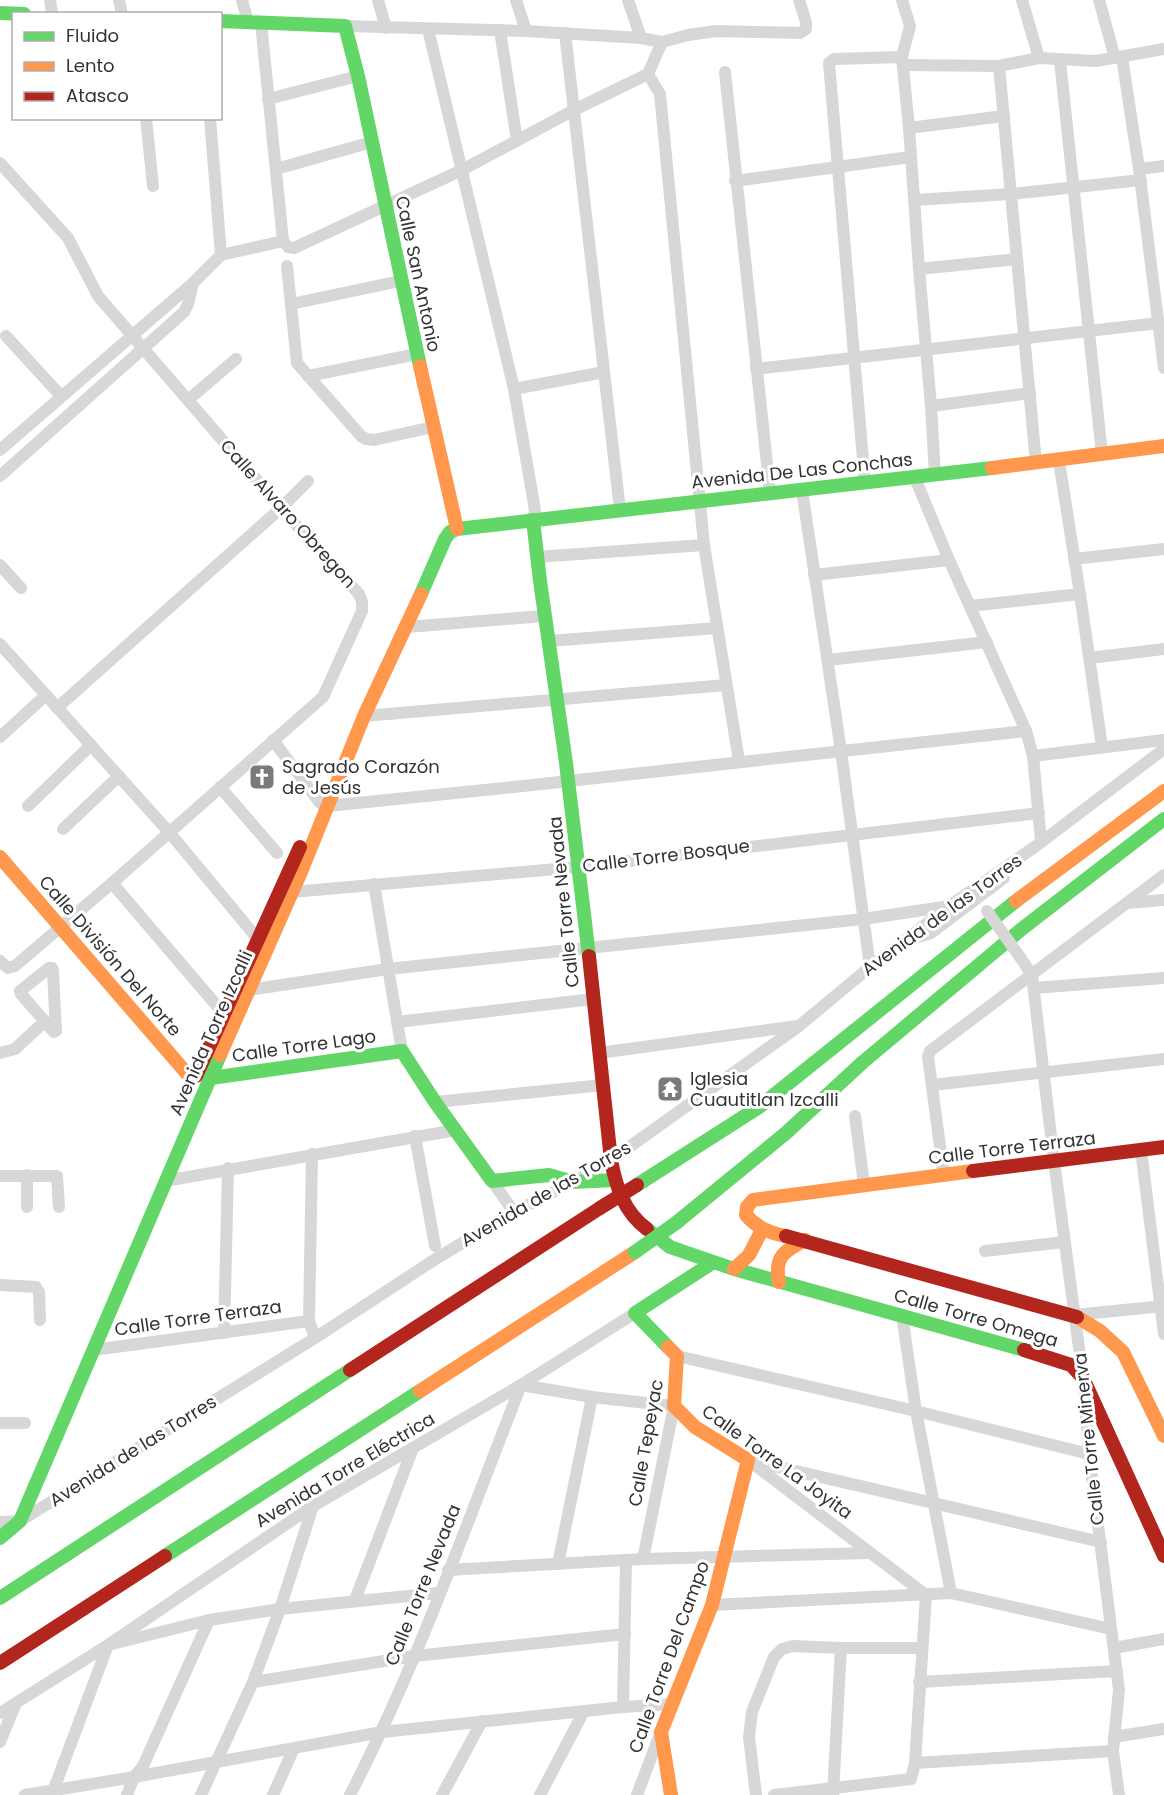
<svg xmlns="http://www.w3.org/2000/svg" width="1164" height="1795" viewBox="0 0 1164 1795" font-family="Poppins,sans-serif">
  <rect width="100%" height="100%" fill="#fff"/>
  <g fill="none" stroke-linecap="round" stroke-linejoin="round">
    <g stroke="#d7d7d7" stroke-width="12">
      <polyline points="50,0 52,14"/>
      <polyline points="119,0 122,14"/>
      <polyline points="242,0 248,22"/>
      <polyline points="378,0 386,28"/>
      <polyline points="516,0 526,31"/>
      <polyline points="628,0 641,38"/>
      <polyline points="902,0 910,26 902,57 909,128 919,269 931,406 935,475"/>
      <polyline points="1022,0 1039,58"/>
      <polyline points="1099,0 1115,58"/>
      <polyline points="261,23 283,241"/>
      <polyline points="345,26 526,31 641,38 662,42 688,35 716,31 800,33 806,29 806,22 799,0"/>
      <polyline points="428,29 514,389 535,510 533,520"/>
      <polyline points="500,30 517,141"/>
      <polyline points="565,33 620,510"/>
      <polyline points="1122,57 1139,169 1164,368"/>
      <polyline points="1060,61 1102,454"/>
      <polyline points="903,65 999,66"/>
      <polyline points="725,72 770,492"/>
      <polyline points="648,74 660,94 704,545 739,761"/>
      <polyline points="268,99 358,76"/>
      <polyline points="146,118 153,186"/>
      <polyline points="210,118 221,255"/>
      <polyline points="909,128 1004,116"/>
      <polyline points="0,163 68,238 98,296 281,508 359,594 362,602 362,611 323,697 112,883 15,966 8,968 0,961"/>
      <polyline points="276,169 372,142"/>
      <polyline points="1139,169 1164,166"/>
      <polyline points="735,181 910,157"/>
      <polyline points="914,200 1011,194 1141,180"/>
      <polyline points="287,266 297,363 361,436 366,439 374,440 433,427"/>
      <polyline points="919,269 1017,259"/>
      <polyline points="291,304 400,281"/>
      <polyline points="6,336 61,396"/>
      <polyline points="756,369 1159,323"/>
      <polyline points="308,376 417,354"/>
      <polyline points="514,389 604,372"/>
      <polyline points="188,400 236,359"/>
      <polyline points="931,406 1030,393"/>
      <polyline points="0,450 193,283 221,255 283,241 288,247 294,248 462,170 574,110 648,74 662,42"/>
      <polyline points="1059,461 1080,594 1102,747"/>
      <polyline points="1036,463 999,66 1039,58 1096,61 1164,49"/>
      <polyline points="0,476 184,312 188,304 193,283"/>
      <polyline points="915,478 949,560 1026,731 1033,756 1041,841"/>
      <polyline points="865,483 829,63 834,59 902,57"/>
      <polyline points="802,490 841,751 870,967"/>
      <polyline points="537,557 704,545"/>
      <polyline points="1074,559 1164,549"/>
      <polyline points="0,565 21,588"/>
      <polyline points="814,575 949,560"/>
      <polyline points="970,606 1080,594"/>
      <polyline points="407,627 544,616"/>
      <polyline points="549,641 717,628"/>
      <polyline points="0,644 169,832 257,938"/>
      <polyline points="1090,658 1164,649"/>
      <polyline points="828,660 987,642"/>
      <polyline points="57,708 281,508 308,481"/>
      <polyline points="364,716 726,685"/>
      <polyline points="0,737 46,695"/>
      <path d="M273,740L320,803L328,806C561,783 794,756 1026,731"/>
      <polyline points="1033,756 1164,740"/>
      <polyline points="220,787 277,853"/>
      <polyline points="28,806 91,745"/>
      <polyline points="63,829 119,776"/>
      <polyline points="112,883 223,1013"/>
      <polyline points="374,884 402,1051"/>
      <polyline points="292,892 579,867 1039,813"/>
      <polyline points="1127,903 1164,900"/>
      <polyline points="912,939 931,933 1004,878"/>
      <polyline points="1020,957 1032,975 1054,1161 1083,1378 1089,1454 1119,1690 1113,1751 1119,1795"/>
      <polygon points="49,968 52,968 53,971 56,1031 54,1032 21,994 20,991"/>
      <polyline points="1034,988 1164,978"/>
      <polyline points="248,990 388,969 863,919 950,906"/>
      <polyline points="397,1022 593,999"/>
      <polyline points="0,1053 15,1049 44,1022"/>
      <polyline points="599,1053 797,1026"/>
      <polyline points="932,1085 1164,1059"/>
      <polyline points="435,1102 603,1085"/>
      <polyline points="855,1116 864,1184"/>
      <polyline points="415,1136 435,1246"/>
      <polyline points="1141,1150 1164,1334"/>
      <polyline points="312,1154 309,1321 315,1338"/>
      <polyline points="27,1175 27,1207"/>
      <polyline points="0,1176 57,1176 59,1207"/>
      <polyline points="944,1176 928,1057 930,1051 1164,875"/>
      <polyline points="165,1181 456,1130"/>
      <polyline points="492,1181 514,1212"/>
      <polyline points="985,1251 1064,1242"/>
      <polyline points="0,1285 36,1287 39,1292 40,1320"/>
      <polyline points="902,1315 916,1411 951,1593"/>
      <polyline points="1074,1315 1164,1306"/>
      <polyline points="224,1333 228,1168"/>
      <polyline points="93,1350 309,1321"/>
      <polyline points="677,1356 916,1411 1089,1454"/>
      <polyline points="0,1423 25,1423"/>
      <polyline points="748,1460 1101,1542"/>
      <polyline points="752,1463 926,1595"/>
      <polyline points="0,1522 20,1521 315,1338 437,1258 514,1212 573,1182 611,1160 799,1026 870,967 951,905 1036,846 1164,749"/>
      <polyline points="558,1564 592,1397"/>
      <polyline points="448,1570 643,1559 870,1553"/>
      <polyline points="355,1600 413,1448"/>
      <polyline points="712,1605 951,1593 1111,1629"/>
      <polyline points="1114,1648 1164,1639"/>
      <polyline points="253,1682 415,1656 625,1634"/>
      <polyline points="919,1682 1117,1671"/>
      <polyline points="623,1707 626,1560"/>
      <polyline points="0,1713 108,1645 313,1506 521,1385 635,1313"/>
      <polyline points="1114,1737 1164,1729"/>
      <polyline points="0,1742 16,1703"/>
      <polyline points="915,1763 1113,1751"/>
      <polyline points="52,1794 108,1645 209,1620 280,1609 438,1593"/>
      <polyline points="833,1794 841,1648"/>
      <polyline points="25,1795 134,1777 382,1732 623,1707 672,1704"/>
      <polyline points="127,1795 134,1777 143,1766 209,1620"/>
      <polyline points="201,1795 253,1682 280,1609 313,1506"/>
      <polyline points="273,1795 294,1748"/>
      <path d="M350,1795C418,1663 467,1523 521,1385L592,1397L674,1406L643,1559"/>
      <polyline points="442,1795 482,1721"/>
      <polyline points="540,1795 584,1711"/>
      <polyline points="637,1795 660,1734"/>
      <polyline points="756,1795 749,1737 752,1712 774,1657 782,1649 793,1646 841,1648 921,1648"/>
      <polyline points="774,1795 911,1779 915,1763 926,1595"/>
    </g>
    <g stroke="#63d668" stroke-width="14">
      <polyline points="0,13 24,14"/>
      <polyline points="220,21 345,26 358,76 420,366"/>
      <polyline points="533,520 540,581 566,763 589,956"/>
      <polyline points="421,594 445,539 450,532 457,529 992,468"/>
      <polyline points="211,1078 402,1051 435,1102 492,1181 549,1175 573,1182 615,1180"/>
      <polyline points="637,1185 759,1107 1016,901"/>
      <polyline points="676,1223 786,1133 863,1062 1023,928 1164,819"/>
      <polyline points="647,1229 670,1247 734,1269 1024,1350"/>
      <polyline points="668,1347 635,1313 712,1263"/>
      <polyline points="0,1538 20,1521 220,1055"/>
      <polyline points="165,1556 420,1391"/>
      <polyline points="0,1598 350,1370"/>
    </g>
    <g stroke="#ff974d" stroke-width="14">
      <polyline points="420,366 457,529"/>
      <polyline points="992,468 1164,446"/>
      <polyline points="0,857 189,1076 193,1078 196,1076"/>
      <polyline points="1016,901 1164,791"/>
      <polyline points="220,1055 301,872 364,716 421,594"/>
      <path d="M786,1236C770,1233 757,1228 746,1215L747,1207L753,1200L973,1171"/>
      <polyline points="734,1269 749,1255 762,1230"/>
      <path d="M779,1282C774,1257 784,1251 805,1240"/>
      <polyline points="1077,1317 1100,1331 1123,1352 1164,1436"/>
      <polyline points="668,1347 677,1356 674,1406 695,1427 748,1460 712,1605 661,1732 671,1795"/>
      <polyline points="420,1391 635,1252"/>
    </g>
    <g stroke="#b3261e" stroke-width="14">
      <path d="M589,956L611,1160C616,1187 624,1212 647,1229"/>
      <polyline points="196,1076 300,847"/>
      <polyline points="973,1171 1164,1147"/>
      <polyline points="786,1236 1077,1317"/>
      <polyline points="1024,1350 1071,1365 1083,1378 1164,1556"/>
      <polyline points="350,1370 600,1208"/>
      <polyline points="0,1663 165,1556"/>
    </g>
    <polyline stroke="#d7d7d7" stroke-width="12" points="987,911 1020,957"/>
    <polyline stroke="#63d668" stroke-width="14" points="635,1252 676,1223"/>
    <polyline stroke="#b3261e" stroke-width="14" points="600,1208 637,1185"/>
  </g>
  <defs>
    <g id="church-square" transform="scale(1.35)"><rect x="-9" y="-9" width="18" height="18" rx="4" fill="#7a7a7a" stroke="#fff"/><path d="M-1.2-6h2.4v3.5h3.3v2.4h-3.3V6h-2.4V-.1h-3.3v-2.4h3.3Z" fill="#fff"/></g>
    <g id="temple-square" transform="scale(1.35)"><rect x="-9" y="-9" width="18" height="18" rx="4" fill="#7a7a7a" stroke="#fff"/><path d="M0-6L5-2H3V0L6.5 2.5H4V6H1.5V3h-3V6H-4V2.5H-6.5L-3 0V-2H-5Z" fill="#fff"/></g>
  </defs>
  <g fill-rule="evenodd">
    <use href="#church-square" x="262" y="777"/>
    <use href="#temple-square" x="670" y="1089"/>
  </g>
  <g text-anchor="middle" stroke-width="6" stroke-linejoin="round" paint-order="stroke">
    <g font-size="18" fill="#333" stroke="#fff">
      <text transform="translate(418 274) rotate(78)" y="6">Calle San Antonio</text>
      <text transform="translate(802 471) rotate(-6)" y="6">Avenida De Las Conchas</text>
      <text transform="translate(288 514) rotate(48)" y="6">Calle Alvaro Obregon</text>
      <text transform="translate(666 856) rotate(-7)" y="6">Calle Torre Bosque</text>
      <text transform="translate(564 902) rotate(-96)" y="6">Calle Torre Nevada</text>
      <text transform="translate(942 915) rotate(-36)" y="6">Avenida de las Torres</text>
      <text transform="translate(110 956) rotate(49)" y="6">Calle División Del Norte</text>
      <text transform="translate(211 1033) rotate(-66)" y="6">Avenida Torre Izcalli</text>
      <text transform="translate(304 1046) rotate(-8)" y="6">Calle Torre Lago</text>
      <text transform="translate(1012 1148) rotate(-7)" y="6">Calle Torre Terraza</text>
      <text transform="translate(546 1194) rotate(-30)" y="6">Avenida de las Torres</text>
      <text transform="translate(198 1318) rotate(-8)" y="6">Calle Torre Terraza</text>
      <text transform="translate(976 1318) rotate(16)" y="6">Calle Torre Omega</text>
      <text transform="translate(1089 1439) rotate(-96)" y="6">Calle Torre Minerva</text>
      <text transform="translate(646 1443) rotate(-80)" y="6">Calle Tepeyac</text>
      <text transform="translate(133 1451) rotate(-32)" y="6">Avenida de las Torres</text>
      <text transform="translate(777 1462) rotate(36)" y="6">Calle Torre La Joyita</text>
      <text transform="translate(345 1470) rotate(-31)" y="6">Avenida Torre Eléctrica</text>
      <text transform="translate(423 1585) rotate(-68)" y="6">Calle Torre Nevada</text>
      <text transform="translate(669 1657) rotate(-70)" y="6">Calle Torre Del Campo</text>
    </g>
    <g font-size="18" fill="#333" stroke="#fff" text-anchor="start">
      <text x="282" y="773">Sagrado Corazón<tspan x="282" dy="21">de Jesús</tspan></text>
      <text x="690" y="1085">Iglesia<tspan x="690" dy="21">Cuautitlan Izcalli</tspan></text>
    </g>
  </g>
  <rect x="12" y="12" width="210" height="108" fill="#ffffff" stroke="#adadad" stroke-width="1.5"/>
  <rect x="24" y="32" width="30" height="9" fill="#63d668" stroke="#adadad" stroke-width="1.5"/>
  <text x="66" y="42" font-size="18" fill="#333333">Fluido</text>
  <rect x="24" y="62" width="30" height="9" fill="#ff974d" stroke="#adadad" stroke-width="1.5"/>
  <text x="66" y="72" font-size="18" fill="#333333">Lento</text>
  <rect x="24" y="92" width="30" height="9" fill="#b3261e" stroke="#adadad" stroke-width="1.5"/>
  <text x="66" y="102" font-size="18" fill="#333333">Atasco</text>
</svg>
